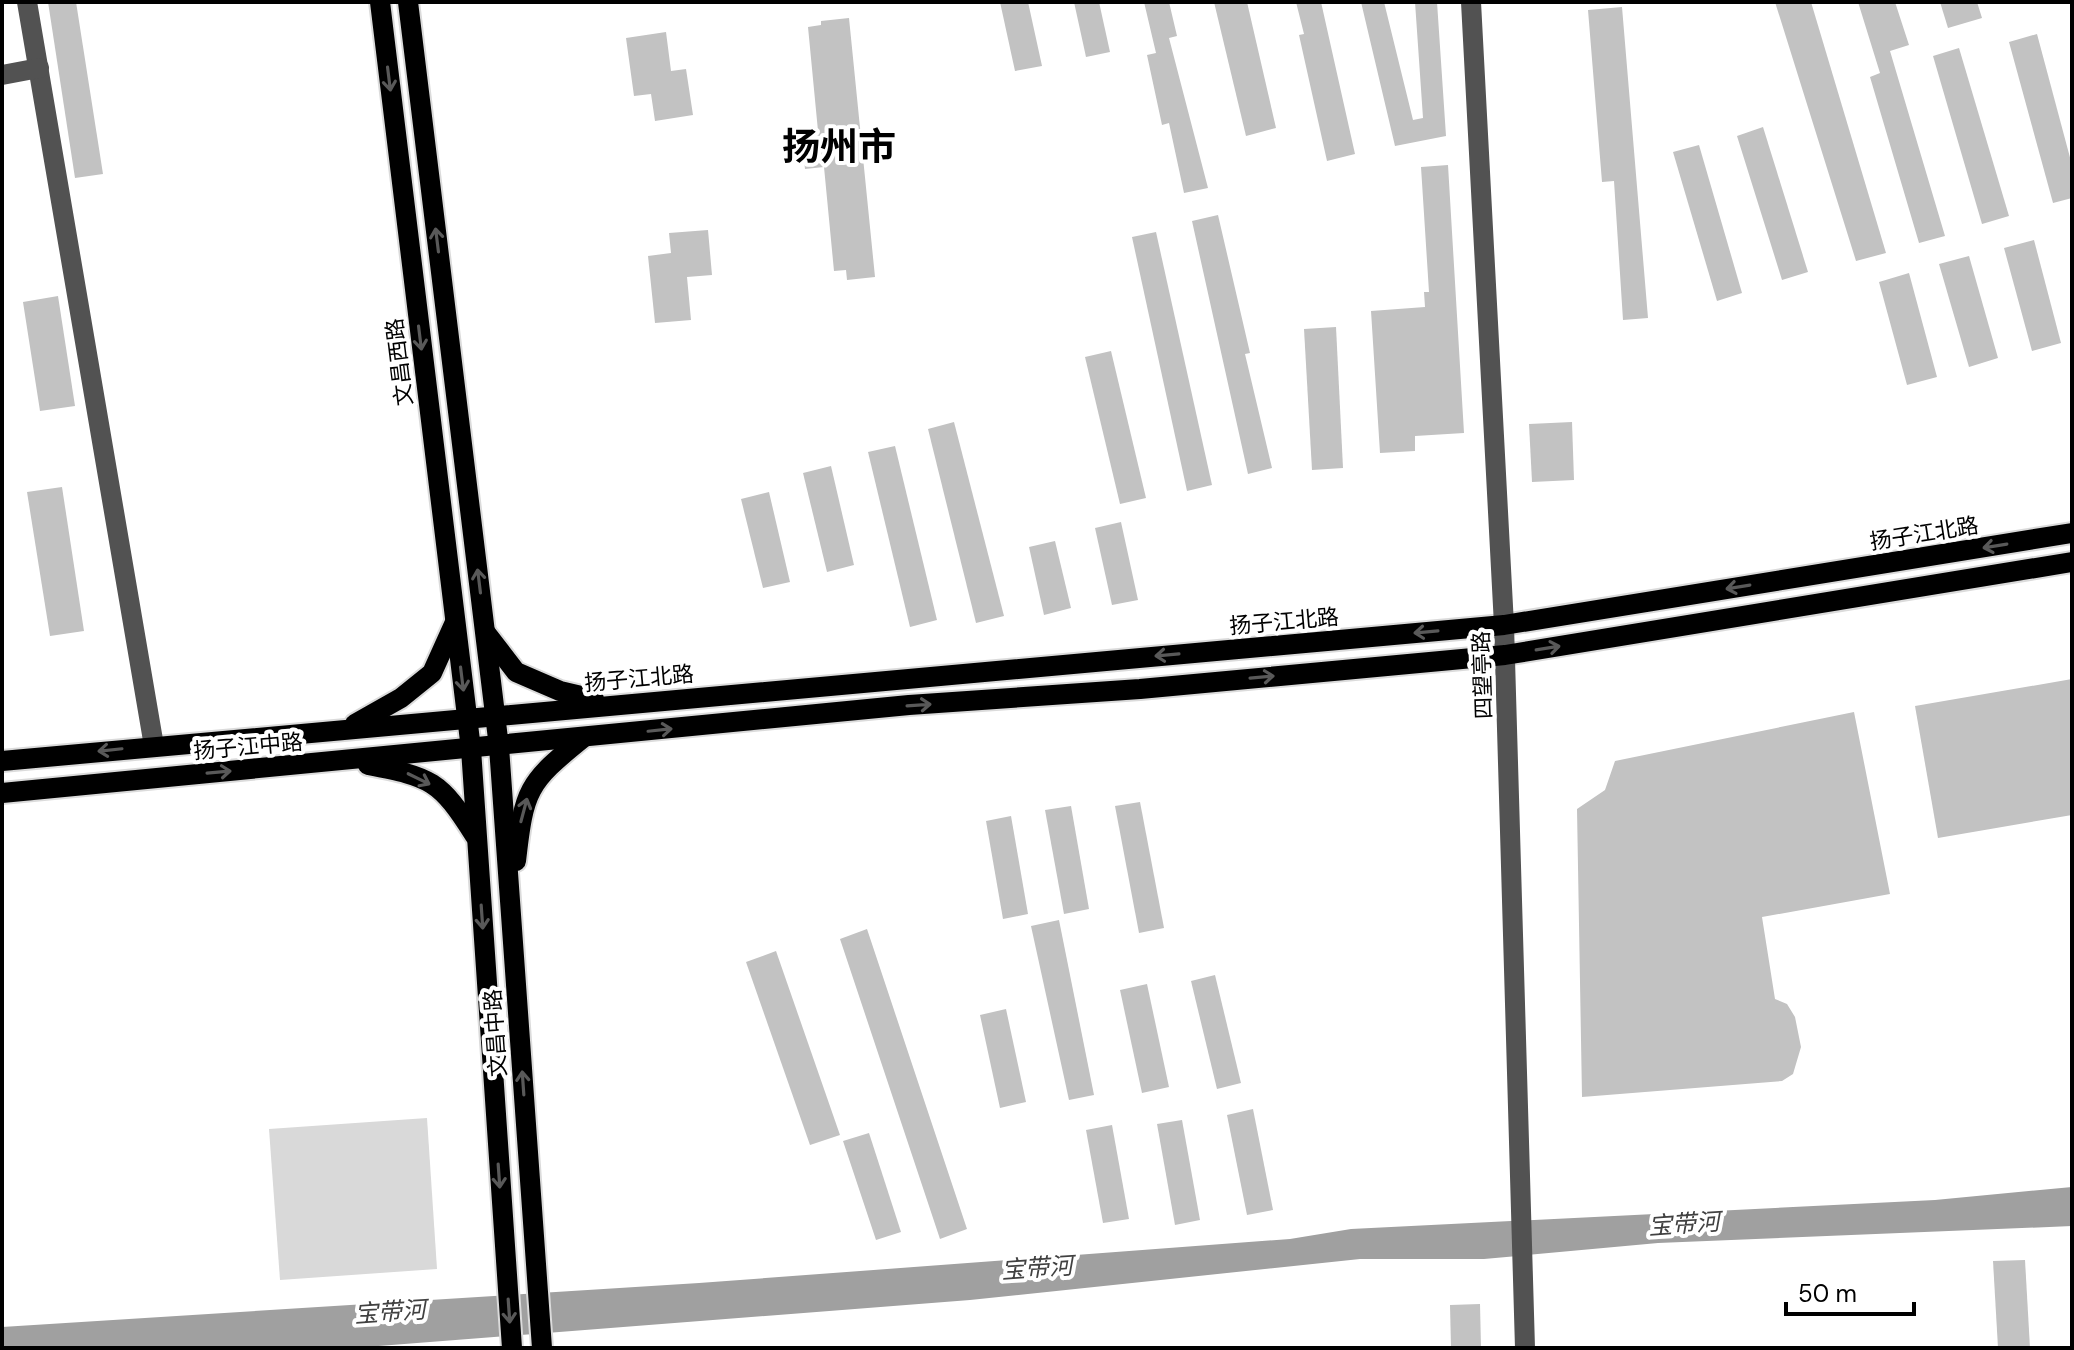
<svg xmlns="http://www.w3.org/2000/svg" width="2074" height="1350" viewBox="0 0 2074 1350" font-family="'DM Sans','Noto Sans SC',sans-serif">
  <rect width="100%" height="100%" fill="#fff"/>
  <polygon fill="#d9d9d9" points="427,1118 437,1269 280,1280 269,1129"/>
  <polygon fill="#a0a0a0" points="2072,1187 2072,1226 1658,1243 1484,1259 1360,1259 970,1300 353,1348 2,1348 2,1327 699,1283 1290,1239 1351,1229 1935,1200"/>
  <g fill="#c2c2c2">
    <polygon points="48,2 76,2 103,174 75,178"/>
    <polygon points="1000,2 1028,2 1042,66 1015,71"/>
    <polygon points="1074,2 1099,2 1110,52 1086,57"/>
    <polygon points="1144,2 1169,2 1177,36 1169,38 1208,188 1184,193 1169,123 1162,125 1147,55 1156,53"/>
    <polygon points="1214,2 1247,2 1276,128 1246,136"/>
    <polygon points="1296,2 1321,2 1355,154 1327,161 1299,35 1304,34"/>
    <polygon points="1361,2 1384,2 1413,120 1423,118 1415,2 1437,2 1446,136 1395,146"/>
    <polygon points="1775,2 1811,2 1886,253 1856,261"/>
    <polygon points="1858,2 1895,2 1909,45 1890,51 1945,236 1919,243 1870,77 1880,73"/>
    <polygon points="1940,2 1977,2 1982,18 1948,28"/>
    <polygon points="1622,7 1648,318 1623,320 1614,181 1602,182 1588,10"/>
    <polygon points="849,18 875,277 847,280 846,270 834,271 824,167 805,169 801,132 818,131 808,27 821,25 821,21"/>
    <polygon points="666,32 671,71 686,69 693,115 655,121 651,94 634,96 626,38"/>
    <polygon points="2037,34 2072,165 2072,198 2053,203 2009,42"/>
    <polygon points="1959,48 2009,216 1982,224 1933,56"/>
    <polygon points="1763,127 1808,272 1782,280 1737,136"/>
    <polygon points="1699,145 1742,293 1717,301 1673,152"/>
    <polygon points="1448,165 1464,433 1415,436 1415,451 1380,453 1371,311 1425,307 1424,292 1429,292 1421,167"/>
    <polygon points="1218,215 1250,353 1245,354 1272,468 1248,474 1192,221"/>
    <polygon points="708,230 712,275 687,277 691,320 655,323 648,256 671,253 669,233"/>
    <polygon points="1156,232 1212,485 1187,491 1132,237"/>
    <polygon points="2034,240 2061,343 2032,351 2004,248"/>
    <polygon points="1969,256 1998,358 1969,367 1939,264"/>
    <polygon points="1909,273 1937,377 1907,385 1879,282"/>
    <polygon points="58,296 75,406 40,411 23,302"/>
    <polygon points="1336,327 1343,468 1312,470 1304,329"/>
    <polygon points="1111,351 1146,498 1120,504 1085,357"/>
    <polygon points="954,422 1004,616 976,623 928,429"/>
    <polygon points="1572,422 1574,480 1532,482 1529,424"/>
    <polygon points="895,446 937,620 910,627 868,452"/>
    <polygon points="831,466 854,565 827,572 803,473"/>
    <polygon points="62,487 84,631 50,636 27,492"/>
    <polygon points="769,492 790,582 763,588 741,499"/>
    <polygon points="1121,522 1138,600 1112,605 1095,528"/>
    <polygon points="1055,541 1071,608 1044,615 1029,547"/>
    <polygon points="2072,679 2072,815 1938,838 1915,706"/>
    <polygon points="1854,712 1890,894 1762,917 1775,999 1787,1004 1795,1017 1801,1047 1793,1074 1782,1081 1582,1097 1577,809 1605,790 1615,761"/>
    <polygon points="1140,802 1164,928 1139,933 1115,806"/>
    <polygon points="1071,806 1089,909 1064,914 1045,810"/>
    <polygon points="1011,816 1028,914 1003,919 986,821"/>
    <polygon points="1059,920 1094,1095 1069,1100 1031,926"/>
    <polygon points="867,929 967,1229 940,1239 840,939"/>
    <polygon points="776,951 840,1135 810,1145 746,962"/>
    <polygon points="1215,975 1241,1083 1217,1089 1191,981"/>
    <polygon points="1147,984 1169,1087 1142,1093 1120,990"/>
    <polygon points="1006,1009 1026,1102 1000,1108 980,1015"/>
    <polygon points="1253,1109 1273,1210 1247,1215 1227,1115"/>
    <polygon points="1182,1120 1200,1220 1175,1225 1157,1124"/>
    <polygon points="1112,1125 1129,1219 1103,1223 1086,1130"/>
    <polygon points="869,1133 901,1232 876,1240 843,1141"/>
    <polygon points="2025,1260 2030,1348 1998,1348 1993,1261"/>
    <polygon points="1480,1304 1481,1348 1451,1348 1450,1305"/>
  </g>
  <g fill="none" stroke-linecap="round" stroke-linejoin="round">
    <g stroke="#dbdbdb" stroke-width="24">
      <g id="major">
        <polyline points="380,2 471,749 512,1348"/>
        <polyline points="408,2 499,747 542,1348"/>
        <polyline points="486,633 516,672 560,691 594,699"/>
        <polyline points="355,724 401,698 432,673 455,622"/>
        <polyline points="2,761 1504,625 2072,533"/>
        <path d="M368,765C431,777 440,780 475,836"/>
        <polyline points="2,793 909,705 1140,689 1505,655 2072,562"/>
        <path d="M516,861C524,790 527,783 583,738"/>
      </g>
    </g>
    <g stroke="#525252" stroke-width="20">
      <polyline points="27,2 154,746"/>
      <polyline points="1471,2 1504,625 1525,1348"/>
      <polyline points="2,75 39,68"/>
    </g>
    <use href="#major" stroke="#000" stroke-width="20"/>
  </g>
  <defs><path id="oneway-shaft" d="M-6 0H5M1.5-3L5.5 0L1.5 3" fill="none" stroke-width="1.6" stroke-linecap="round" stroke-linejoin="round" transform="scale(2)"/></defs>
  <g stroke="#595959">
    <use href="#oneway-shaft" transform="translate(389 79) rotate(83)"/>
    <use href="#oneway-shaft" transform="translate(437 240) rotate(-97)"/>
    <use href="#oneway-shaft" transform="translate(420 338) rotate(83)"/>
    <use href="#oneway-shaft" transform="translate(1995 546) rotate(171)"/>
    <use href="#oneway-shaft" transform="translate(479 581) rotate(-97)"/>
    <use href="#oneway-shaft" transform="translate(1738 587) rotate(171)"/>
    <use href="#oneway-shaft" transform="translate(1426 632) rotate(175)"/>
    <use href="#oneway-shaft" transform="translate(1548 648) rotate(-9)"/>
    <use href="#oneway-shaft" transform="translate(1167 655) rotate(175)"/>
    <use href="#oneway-shaft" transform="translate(1262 677) rotate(-5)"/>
    <use href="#oneway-shaft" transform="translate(462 679) rotate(83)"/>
    <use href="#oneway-shaft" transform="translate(919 705) rotate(-4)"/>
    <use href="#oneway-shaft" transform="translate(660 730) rotate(-6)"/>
    <use href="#oneway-shaft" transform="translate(110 750) rotate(174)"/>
    <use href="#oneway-shaft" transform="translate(219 772) rotate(-5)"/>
    <use href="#oneway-shaft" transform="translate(419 779) rotate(26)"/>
    <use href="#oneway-shaft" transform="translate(524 810) rotate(-75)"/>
    <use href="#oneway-shaft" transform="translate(482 917) rotate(86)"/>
    <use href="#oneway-shaft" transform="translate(523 1083) rotate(-94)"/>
    <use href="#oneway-shaft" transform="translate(499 1176) rotate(86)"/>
    <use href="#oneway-shaft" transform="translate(509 1311) rotate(86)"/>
  </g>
  <g text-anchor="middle" stroke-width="8" stroke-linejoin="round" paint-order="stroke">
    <g font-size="22" fill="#000" stroke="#fff">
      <text transform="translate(399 362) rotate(-97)" y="8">文昌西路</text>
      <text transform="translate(1924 533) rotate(-9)" y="8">扬子江北路</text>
      <text transform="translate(1284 621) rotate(-5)" y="8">扬子江北路</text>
      <text transform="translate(1482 675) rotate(-92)" y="8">四望亭路</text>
      <text transform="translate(639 678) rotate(-5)" y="8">扬子江北路</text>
      <text transform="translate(248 746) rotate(-5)" y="8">扬子江中路</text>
      <text transform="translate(495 1033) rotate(-94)" y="8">文昌中路</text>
    </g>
    <g font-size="24" font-style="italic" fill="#414141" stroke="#fff">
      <text transform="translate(1684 1224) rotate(-4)" y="8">宝带河</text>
      <text transform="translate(1037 1268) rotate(-4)" y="8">宝带河</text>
      <text transform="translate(390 1312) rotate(-4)" y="8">宝带河</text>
    </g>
    <g font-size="38" font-weight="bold" fill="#000" stroke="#fff">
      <text x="839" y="160">扬州市</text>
    </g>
  </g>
  <rect width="2074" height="1350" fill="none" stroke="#000000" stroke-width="8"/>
  <path d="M1786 1302v12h128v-12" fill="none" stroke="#000000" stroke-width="4"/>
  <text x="1798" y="1302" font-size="24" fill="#000000" stroke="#ffffff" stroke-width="6" paint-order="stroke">50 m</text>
</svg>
